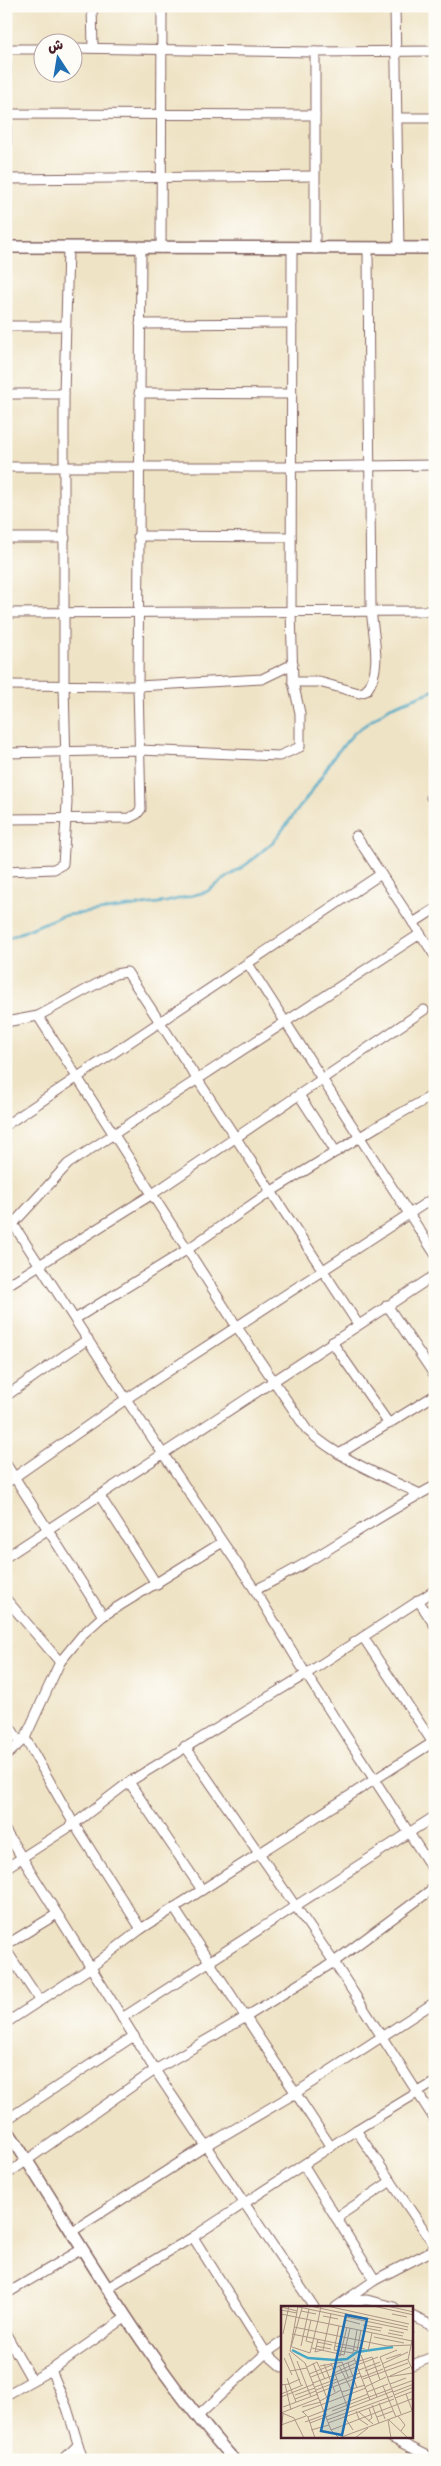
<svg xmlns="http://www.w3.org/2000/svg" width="441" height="2466" viewBox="0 0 441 2466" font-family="'Indie Flower','Playpen Sans Arabic',sans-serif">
  <rect width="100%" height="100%" fill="#fdfcf7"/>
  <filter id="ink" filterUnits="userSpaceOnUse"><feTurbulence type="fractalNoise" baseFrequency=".02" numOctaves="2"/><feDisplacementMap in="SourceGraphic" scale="10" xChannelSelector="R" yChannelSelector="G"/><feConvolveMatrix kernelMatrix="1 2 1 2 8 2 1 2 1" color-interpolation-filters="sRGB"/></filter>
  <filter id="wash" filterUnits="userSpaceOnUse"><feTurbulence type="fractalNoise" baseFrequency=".0096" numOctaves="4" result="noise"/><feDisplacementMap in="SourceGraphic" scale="20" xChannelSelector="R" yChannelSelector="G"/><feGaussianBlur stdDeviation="1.12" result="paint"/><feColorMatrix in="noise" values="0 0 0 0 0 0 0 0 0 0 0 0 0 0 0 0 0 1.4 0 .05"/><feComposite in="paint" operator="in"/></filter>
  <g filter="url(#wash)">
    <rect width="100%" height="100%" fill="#efe3c5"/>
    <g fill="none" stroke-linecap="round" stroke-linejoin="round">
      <polyline stroke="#46a7c6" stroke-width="2.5" points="6,939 61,916 166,902 206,892 247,864 274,841 312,791 335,755 354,733 390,707 435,690"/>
    </g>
  </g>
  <g filter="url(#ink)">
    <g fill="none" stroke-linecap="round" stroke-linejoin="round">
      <g stroke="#846461" stroke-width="11">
        <g id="minor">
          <polyline points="92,6 93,48"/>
          <polyline points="395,6 399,249"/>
          <polyline points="72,48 315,52 435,51"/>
          <polyline points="6,49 42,49"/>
          <polyline points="315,52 315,249"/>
          <polyline points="6,64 7,247"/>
          <polyline points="8,114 315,115"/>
          <polyline points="397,118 435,118"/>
          <polyline points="8,179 314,176"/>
          <polyline points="161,248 162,6"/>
          <polyline points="140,324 292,323"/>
          <polyline points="6,326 64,326"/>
          <polyline points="139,393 292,394"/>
          <polyline points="6,394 64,394"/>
          <polyline points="6,467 291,467 435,465"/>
          <polyline points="138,536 291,537"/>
          <polyline points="6,538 65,538"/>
          <polyline points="6,613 435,611"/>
          <path d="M293,682H319L359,693L366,691C384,668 372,634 371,606C369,487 369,368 368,249"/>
          <polyline points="6,685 138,686 262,679 293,664"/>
          <polyline points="6,753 140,750 279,756 300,747 300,713 293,682 291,611 292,249"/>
          <polyline points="431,797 435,802"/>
          <polyline points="6,819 129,818 137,814 141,809 138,686 141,249"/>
          <polyline points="356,836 435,956"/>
          <polyline points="6,871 54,869 63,864 67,803 64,686 64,394 68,249"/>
          <polyline points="413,923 435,909"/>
          <polyline points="248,964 435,1254"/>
          <path d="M38,1016L237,1327L307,1430C339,1459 380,1475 420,1494"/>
          <polyline points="6,1022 38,1016 115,974 127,972 358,1324"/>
          <polyline points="299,1095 336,1152"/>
          <polyline points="6,1125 381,874"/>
          <polyline points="6,1213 126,1399 255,1590 306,1674 435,1873"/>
          <polyline points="13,1224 68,1164 420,934"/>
          <polyline points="6,1286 154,1193 424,1010"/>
          <polyline points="387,1305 435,1376"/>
          <polyline points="75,1319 188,1249 270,1192 378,1126 435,1094"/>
          <polyline points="332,1342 389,1424"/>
          <polyline points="6,1396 88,1339"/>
          <polyline points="339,1454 435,1395"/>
          <polyline points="6,1464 103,1616"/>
          <polyline points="6,1483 126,1399 435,1197"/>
          <polyline points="100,1496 157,1585"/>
          <polyline points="6,1557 435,1275"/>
          <path d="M255,1590C318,1560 373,1518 435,1486"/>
          <polyline points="6,1599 60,1662"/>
          <polyline points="418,1600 435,1626"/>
          <polyline points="363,1637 433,1743"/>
          <polyline points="6,1721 20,1742"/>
          <polyline points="25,1738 74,1824 141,1929"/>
          <polyline points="185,1746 334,1962 435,2120"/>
          <polyline points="6,1756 25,1738 60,1662 83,1634 103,1616 221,1543"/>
          <polyline points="129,1782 202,1890"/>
          <polyline points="6,1832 155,2070 314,2307"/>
          <polyline points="6,1868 74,1824 129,1782 306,1674 435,1590"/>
          <polyline points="174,1908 331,2147"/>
          <polyline points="6,1945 57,1914"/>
          <polyline points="6,1950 40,2001"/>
          <polyline points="122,2018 435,1816"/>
          <polyline points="6,2023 90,1968 141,1929 435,1741"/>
          <polyline points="6,2120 134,2036"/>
          <polyline points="356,2130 435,2246"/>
          <polyline points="304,2166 375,2280"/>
          <polyline points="6,2175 155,2070 246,2017 334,1962 435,1887"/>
          <polyline points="336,2218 391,2181"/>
          <polyline points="71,2232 204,2147 294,2094 435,2002"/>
          <polyline points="193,2237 266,2353 282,2367"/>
          <polyline points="107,2288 193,2237 356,2130 435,2082"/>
          <polyline points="6,2294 82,2249"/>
          <polyline points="346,2301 367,2300 394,2307"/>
          <polyline points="336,2307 375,2280 435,2249"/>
          <polyline points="412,2316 435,2327"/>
          <polyline points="6,2334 32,2380"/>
          <polyline points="412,2365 435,2356"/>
          <polyline points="51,2370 67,2408 83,2460"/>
          <polyline points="6,2395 51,2370 125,2318"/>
          <polyline points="197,2417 266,2353 282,2342"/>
          <polyline points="390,2437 434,2459"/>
          <polyline points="63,2460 78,2445"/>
        </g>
      </g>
      <g stroke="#846461" stroke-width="14">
        <g id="tertiary">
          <polyline points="6,247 435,248"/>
          <path d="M6,2128C79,2240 144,2359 234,2460"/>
        </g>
      </g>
      <use href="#minor" stroke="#fff" stroke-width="9"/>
      <use href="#tertiary" stroke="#fff" stroke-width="11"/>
    </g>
  </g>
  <g transform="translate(281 2306)">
    <rect width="132" height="132" fill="#efe3c5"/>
    <path fill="none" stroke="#46a7c6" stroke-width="2.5" d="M11,44L27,52L54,54L66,53L76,46L112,41"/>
    <path fill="none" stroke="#ad9587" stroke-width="1" d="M13,0L127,24M17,0L9,45L24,57L50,124L58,132M29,0L127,21M46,0L128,18M92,0L133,9M106,0L133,6M0,1L16,5M0,4L16,7M20,5L35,8M0,8L131,35M111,8L126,11M42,10L57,13M30,14L25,35L32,37M64,14L79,18M37,15L40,0M82,19L101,22M13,21L106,40L130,39M85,22L100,25M108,24L123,27M133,25L127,54L133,67M107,27L122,30M2,28L8,0M11,28L84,43M93,31L123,37M37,33L34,46L41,44M36,36L51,39M20,40L28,3M35,40L50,43M54,40L72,43M10,41L21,2M11,41L29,47L37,15M31,42L63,49L69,22M80,42L83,25M42,44L50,8M53,44L72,47L76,24M53,44L58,20M72,44L76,45L80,24M116,44L99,51L120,108M87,45L91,27M8,47L20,79M55,47L59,50L66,21M80,49L88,71M3,52L11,69M73,52L89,94M105,53L120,48M16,55L30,91M75,56L91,51L99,74M32,57L46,92M50,57L67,103M67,57L76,82M43,58L54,86M101,58L127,46M76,59L97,51M39,60L61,56L68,73M58,60L70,83M26,61L36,56L44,73M103,62L127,53M78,64L99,56M9,65L26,62M84,65L100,59M53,67L75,57M28,68L51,59M109,70L129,61M30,71L74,54M81,71L102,63M88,71L96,91M106,71L132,67M6,72L8,78L19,73M82,73L127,57M32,77L75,61M4,78L10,104M109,78L125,72M0,79L8,78L15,96M102,80L115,111M34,81L56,73M84,81L105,71M111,82L133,74M35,84L79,67M61,86L84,79M86,86L107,78M112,86L133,78M36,87L81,70M0,88L22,79M125,88L131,104M14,89L34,82M113,89L133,81M0,91L33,78M88,91L110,83M114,92L133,85M14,93L35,85M39,95L60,84M98,97L104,113M91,99L98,117M2,101L37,88M21,101L40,96M21,105L27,111L34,132M51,105L88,91M75,105L78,113L87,119M21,106L85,82M78,106L92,118M0,107L38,92M1,107L13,112L23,132M63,110L72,124M117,110L124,119L120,125M27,111L87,88M96,111L112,105M46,114L112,90M107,114L110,132M108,114L127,132M87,115L91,112L88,102M24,116L46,108M29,117L112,85M47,117L113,93M0,119L25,110M0,124L2,108M30,124L48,119M50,124L133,92M58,132L133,104M74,132L87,122"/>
    <path fill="#1f6fb2" fill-opacity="0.15" stroke="#1f6fb2" stroke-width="2.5" d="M65,9L86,13L61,129L40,125Z"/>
    <rect width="132" height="132" fill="none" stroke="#4a1f2b" stroke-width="2.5"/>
  </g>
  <rect width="441" height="2466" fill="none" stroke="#fdfcf7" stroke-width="25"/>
  <g transform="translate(58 58) rotate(348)"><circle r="24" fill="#fdfcf7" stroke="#b5a4a5"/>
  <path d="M0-4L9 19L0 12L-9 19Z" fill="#1f6fb2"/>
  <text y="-8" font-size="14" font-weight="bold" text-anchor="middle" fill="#4a1f2b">ش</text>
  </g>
</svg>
